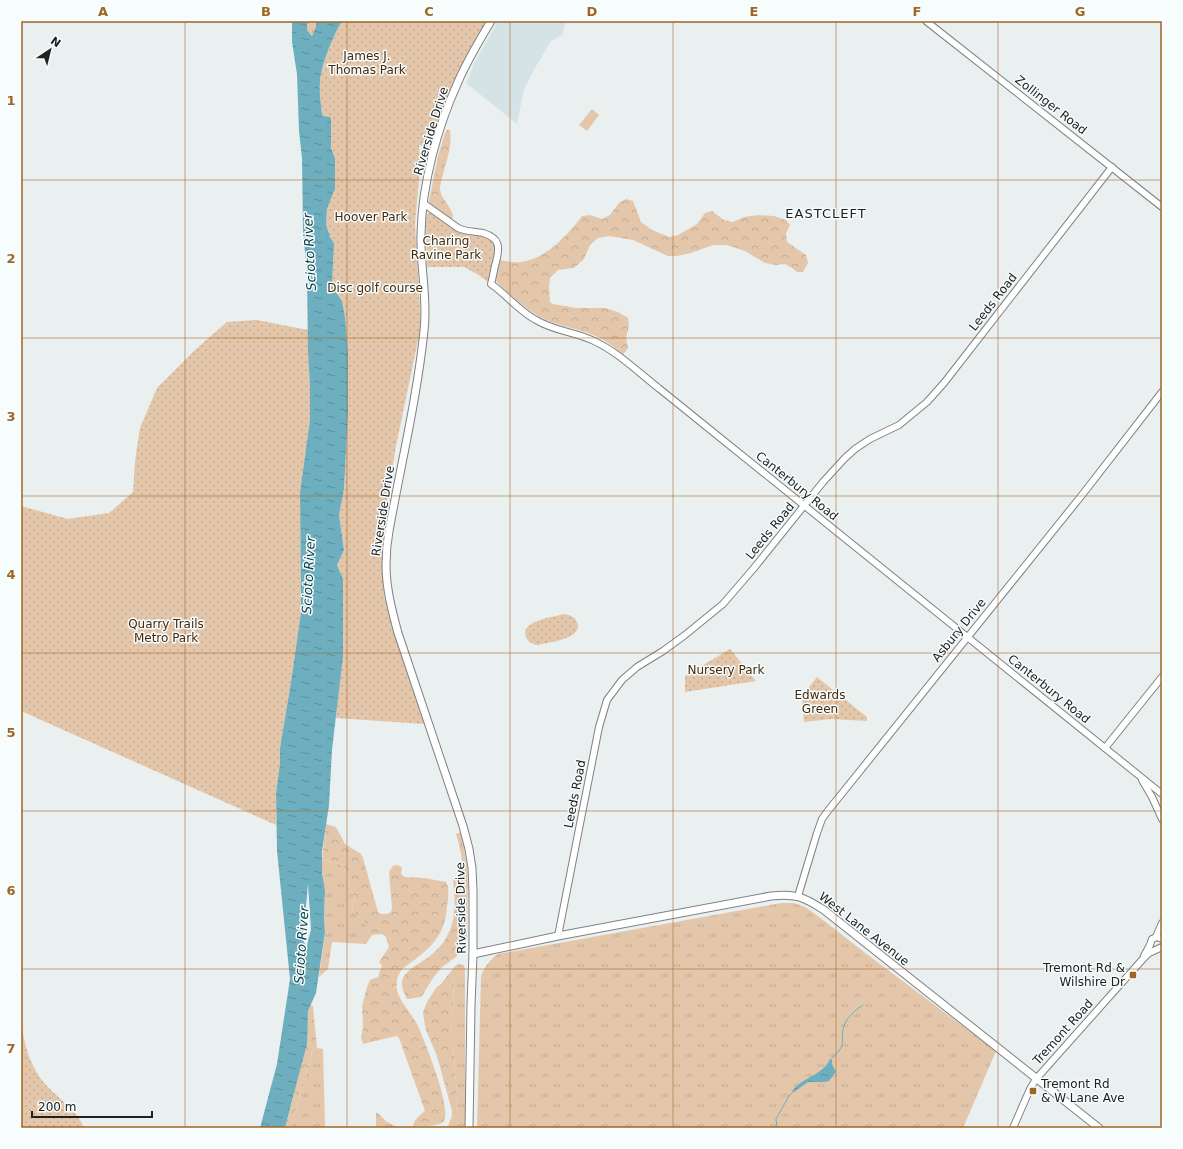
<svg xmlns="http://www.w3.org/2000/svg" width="1183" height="1149" viewBox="0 0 1183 1149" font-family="'DejaVu Sans',sans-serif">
  <defs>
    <pattern id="grass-tufts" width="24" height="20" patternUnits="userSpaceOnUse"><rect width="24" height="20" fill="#e4c7ab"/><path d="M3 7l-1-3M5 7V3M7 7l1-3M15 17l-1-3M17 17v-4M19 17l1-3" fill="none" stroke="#c3ab93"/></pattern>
    <pattern id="forest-crowns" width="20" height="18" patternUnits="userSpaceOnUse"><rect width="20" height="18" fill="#e4c7ab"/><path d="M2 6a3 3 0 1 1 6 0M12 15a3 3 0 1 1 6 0" fill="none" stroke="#c3ab93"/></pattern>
    <pattern id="park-dots" width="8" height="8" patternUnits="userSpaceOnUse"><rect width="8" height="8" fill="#e4c7ab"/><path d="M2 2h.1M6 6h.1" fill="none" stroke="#c3ab93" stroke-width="1.8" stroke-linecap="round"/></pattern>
    <pattern id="water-ripples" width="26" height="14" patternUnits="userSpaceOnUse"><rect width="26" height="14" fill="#6eafbf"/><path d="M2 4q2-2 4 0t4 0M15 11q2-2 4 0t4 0" fill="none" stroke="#5a8e9b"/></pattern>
  </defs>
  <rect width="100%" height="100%" fill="#eaeff0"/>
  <polygon fill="#d5e3e7" points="498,21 566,21 562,35 551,41 535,68 524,89 517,124 466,83 475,62"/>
  <g fill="url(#grass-tufts)">
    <path d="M461,832L467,865L468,885L467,937L463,940L461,919V879L460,878C465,864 460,848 456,834Z"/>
    <polygon points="322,860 335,862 341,865 345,869 354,899 352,908 353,911 364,921 369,933 372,935 366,944 332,942 328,969 319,977 325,932 324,918 325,890 322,873"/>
    <path d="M781,903H794L805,907L818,916L864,952L996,1051L963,1128H477L481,976C485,966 490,960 498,954Z"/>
    <polygon points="459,964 463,965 465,968 465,1128 450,1128 448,1126 452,1116 452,1111 455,1110 458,1107 451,1020 451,1017 453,1014 454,972 453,970 452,970 455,966"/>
    <polygon points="317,1048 323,1049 325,1128 291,1128 313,1049"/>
    <polygon points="376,1113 378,1113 387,1122 399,1128 376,1128"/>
  </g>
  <g fill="url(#forest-crowns)">
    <polygon points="307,21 316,21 316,27 312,36 307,30"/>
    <path d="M447,130H450C452,144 448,157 444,170C443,176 440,183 440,189C441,200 453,207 453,218L451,219L431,205L429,201L438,156L445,133Z"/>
    <path d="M626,199L633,201L641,222L652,230L669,237L678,235L697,224L705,213L712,211L724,220L733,222L744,217L758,215L774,216L786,220L790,225L786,233L787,242L806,255L808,263L803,272H797L792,268L785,264L776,265L765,263L745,251L727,245H713L691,253L677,256H668L633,240L609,236L598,238L590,245L584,259L574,268L558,270L550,278L549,288L550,302L553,304L576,308H605L618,312L628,318L629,325L626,338L628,348L623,355C615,348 606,340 596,336C577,328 557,326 540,317C524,308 509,294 496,281L499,260C506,261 515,263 521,262C547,258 567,236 582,216L590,215L602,219L610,215L619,203Z"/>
    <path d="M326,824L336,827L345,844L361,854L363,858L378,912L381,914H387L391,912L392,908L389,872L392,867L395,865L400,866L402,868L401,874L405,877L424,878L446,882C450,889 448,899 447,906C446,920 443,931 434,942C427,951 418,957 409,964C406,966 402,969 400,972C397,977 396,984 397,990C400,1002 411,1013 417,1024C423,1037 454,1112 443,1122C437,1127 420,1126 413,1126C414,1120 420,1115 425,1111L399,1038L396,1036L363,1044L361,1037L363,1028L362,1006L367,987L370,980L378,977L382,965L379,962L389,947L386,937L382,934L372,935L369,933L364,921L353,911L352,908L354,899L345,869L341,865L335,862L322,860Z"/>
    <path d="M460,878H461V919L463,940L459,952L456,957L442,967L433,978L422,996L421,997L408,999H407C404,993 401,987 402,981C404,971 422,962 430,956C436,951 442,945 446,938C457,920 455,900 453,880L454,879Z"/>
    <polygon points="452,970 453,970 454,972 453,1014 451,1017 451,1020 458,1107 455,1110 452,1111 437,1056 426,1030 424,1020 423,1012 427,1002 436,988 441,984"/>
    <polygon points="310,1005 313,1006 317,1048 313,1049 291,1128 285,1128 294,1093 308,1011"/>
  </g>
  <g fill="url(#park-dots)">
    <path d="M342,21H490L465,66L434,149L419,145L420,168L415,224L421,326L396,446L384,518L382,564L384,596L404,663L424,724L336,718L338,689L343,579L337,565L344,550L339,515L344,489L348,414V352L345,317L342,301L332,286L334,243L330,237L326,224L327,209L330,200L335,158L331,148V119L323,116L322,114C321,104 319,93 320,82C321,65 333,36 342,21Z"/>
    <polygon points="432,212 462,234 485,237 493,241 496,246 495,254 488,282 477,274 464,267 427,267 426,221 427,214"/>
    <polygon points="257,320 308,330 310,388 310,420 300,492 301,612 291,682 280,748 280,764 276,793 276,825 21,711 21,506 68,519 109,513 133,492 135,461 140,428 157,388 195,350 227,322"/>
    <path d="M564,614C570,615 574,616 577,622C584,639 549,642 538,645C534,645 530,643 527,639C517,621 553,617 564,614Z"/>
    <polygon points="730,649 756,681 685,692 685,676"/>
    <polygon points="817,677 867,717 867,721 831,719 804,722 802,696"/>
    <path d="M21,1020C24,1045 30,1068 48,1087C60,1100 77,1110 84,1128H21Z"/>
  </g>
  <polygon fill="#e4c7ab" points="592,109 599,115 587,131 579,125"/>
  <g fill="url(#water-ripples)" fill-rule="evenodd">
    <path d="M292,21H307V30L312,36L316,27V21H342C333,36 321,65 320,82C319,93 321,104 322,114L323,116L330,117L331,119V148L335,158V188L327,209L326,224L330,237L334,243L332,286L342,301L345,317L348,352V414L344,489L339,515L344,550L337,565L343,579V656L332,750L329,805L322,852V873L325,890L324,918L325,932L316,993L308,1011L307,1044L294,1093L285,1128H260L277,1064L290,979L277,851L276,793L280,764V748L291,682L301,612L300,492L310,420V387L308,351L307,274L303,230L302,158L299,131L297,74L292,42ZM308,884L311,930L308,940L307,947L302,939L305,917Z"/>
    <path d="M830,1059L832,1060V1064L836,1072L829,1081L824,1082H808L794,1092L792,1091C803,1077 823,1075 830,1059Z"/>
  </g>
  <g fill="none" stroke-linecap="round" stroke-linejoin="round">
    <g stroke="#6eafbf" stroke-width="1">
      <path d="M830,1060C834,1056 841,1050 842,1045C843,1040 842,1034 843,1029C845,1019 855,1010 863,1005"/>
      <polyline points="777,1128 776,1119 789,1096 794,1091"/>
    </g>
    <g stroke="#7e8283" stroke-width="8">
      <g id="secondary">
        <polyline points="926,21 1162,207"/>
        <path d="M423,203L458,228C466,232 474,231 483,233C500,238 500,247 496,262C494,269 493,277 491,284C507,295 519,311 536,320C554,331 575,332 594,341C618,352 639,373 661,390L1162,794"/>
        <polyline points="1105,748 1162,677"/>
        <polyline points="1142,780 1152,797 1162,819"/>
        <polyline points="798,896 817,833 822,819 827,812 1082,495 1162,392"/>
        <polyline points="558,936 599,727 607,700 622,680 637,667 663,651 685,635 723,604 754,568 823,482 845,458 855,449 870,439 899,425 927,402 944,383 1112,167"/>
        <polyline points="1156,937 1162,923"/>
        <polyline points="1144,956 1150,945 1152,939 1157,937 1162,939"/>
        <polyline points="1013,1128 1030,1089 1036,1079 1142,960 1149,953 1162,947"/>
      </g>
    </g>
    <g stroke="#7e8283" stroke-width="9">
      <g id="primary">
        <path d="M473,954L558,936L771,896C795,893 804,897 824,910L1099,1128"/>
        <path d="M469,1128L471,1005L473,954V891L472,868L469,849L463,826L398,633C392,611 386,588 386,565C386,554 387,542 389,531C401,464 417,398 424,331C428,299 420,267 421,234C422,184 437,128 458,82C467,61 479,41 491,21"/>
      </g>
    </g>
    <use href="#secondary" stroke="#fff" stroke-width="6"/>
    <use href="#primary" stroke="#fff" stroke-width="7"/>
  </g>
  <path fill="none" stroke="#9f6524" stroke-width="1" stroke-opacity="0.55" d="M185,21V1128M347,21V1128M510,21V1128M673,21V1128M836,21V1128M998,21V1128M21,180H1162M21,338H1162M21,496H1162M21,653H1162M21,811H1162M21,969H1162"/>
  <g fill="#9f6524" stroke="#f7fcfd" stroke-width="1.5">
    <rect x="1129" y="971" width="8" height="8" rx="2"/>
    <rect x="1029" y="1087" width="8" height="8" rx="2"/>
  </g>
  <g text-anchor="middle" stroke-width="3" stroke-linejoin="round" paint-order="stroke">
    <g font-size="12" fill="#462a0a" stroke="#f7fcfd">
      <text x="367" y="60">James J.<tspan x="367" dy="14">Thomas Park</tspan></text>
      <text x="371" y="221">Hoover Park</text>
      <text x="446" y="245">Charing<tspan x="446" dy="14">Ravine Park</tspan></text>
      <text x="375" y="292">Disc golf course</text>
      <text x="166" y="628">Quarry Trails<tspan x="166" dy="14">Metro Park</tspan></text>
      <text x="726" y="674">Nursery Park</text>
      <text x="820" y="699">Edwards<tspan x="820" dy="14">Green</tspan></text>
    </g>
    <g font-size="12" fill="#202222" stroke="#f7fcfd">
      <text transform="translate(1051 105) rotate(38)" y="4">Zollinger Road</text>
      <text transform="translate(431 131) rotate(-73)" y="4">Riverside Drive</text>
      <text transform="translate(993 302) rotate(-52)" y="4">Leeds Road</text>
      <text transform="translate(797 486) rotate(39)" y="4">Canterbury Road</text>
      <text transform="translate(383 511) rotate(-81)" y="4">Riverside Drive</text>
      <text transform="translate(770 531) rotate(-51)" y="4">Leeds Road</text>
      <text transform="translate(959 630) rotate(-51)" y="4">Asbury Drive</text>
      <text transform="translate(1049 689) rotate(39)" y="4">Canterbury Road</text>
      <text transform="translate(575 794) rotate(-79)" y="4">Leeds Road</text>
      <text transform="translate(461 908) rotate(-91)" y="4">Riverside Drive</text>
      <text transform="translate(864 929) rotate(38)" y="4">West Lane Avenue</text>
      <text transform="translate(1063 1032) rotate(-48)" y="4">Tremont Road</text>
    </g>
    <g font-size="12" fill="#202222" stroke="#f7fcfd" text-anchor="end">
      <text x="1125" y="972">Tremont Rd &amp;<tspan x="1125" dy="14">Wilshire Dr</tspan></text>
      <text x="1041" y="1088" text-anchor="start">Tremont Rd<tspan x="1041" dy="14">&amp; W Lane Ave</tspan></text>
    </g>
    <g font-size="13" letter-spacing="1" fill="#202222" stroke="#f7fcfd">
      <text x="826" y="218">EASTCLEFT</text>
    </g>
    <g font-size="13" font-style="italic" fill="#003e4a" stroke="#f7fcfd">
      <text transform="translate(309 252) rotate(-93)" y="5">Scioto River</text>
      <text transform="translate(308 575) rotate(-87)" y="5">Scioto River</text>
      <text transform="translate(301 945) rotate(-86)" y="5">Scioto River</text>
    </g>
  </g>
  <rect width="1183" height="1149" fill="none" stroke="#f7fcfd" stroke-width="44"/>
  <g transform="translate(50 50) rotate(35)" stroke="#f7fcfd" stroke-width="3" paint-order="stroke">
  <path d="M0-3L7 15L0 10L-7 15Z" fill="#202222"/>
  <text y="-6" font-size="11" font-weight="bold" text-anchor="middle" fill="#202222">N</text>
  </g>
  <path d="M32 1111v6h120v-6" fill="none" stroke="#202222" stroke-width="2"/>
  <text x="38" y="1111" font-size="12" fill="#202222" stroke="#f7fcfd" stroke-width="3" paint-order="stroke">200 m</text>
  <rect x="22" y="22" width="1139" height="1105" fill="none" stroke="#9f6524" stroke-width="1.5"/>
  <g font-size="13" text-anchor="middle" font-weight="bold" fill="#9f6524">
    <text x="103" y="16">A</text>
    <text x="266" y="16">B</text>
    <text x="429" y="16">C</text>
    <text x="592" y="16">D</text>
    <text x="754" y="16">E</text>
    <text x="917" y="16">F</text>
    <text x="1080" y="16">G</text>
    <text x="11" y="105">1</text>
    <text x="11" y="263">2</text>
    <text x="11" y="421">3</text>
    <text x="11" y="579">4</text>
    <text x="11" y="737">5</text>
    <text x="11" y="895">6</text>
    <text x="11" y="1053">7</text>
  </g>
</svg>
